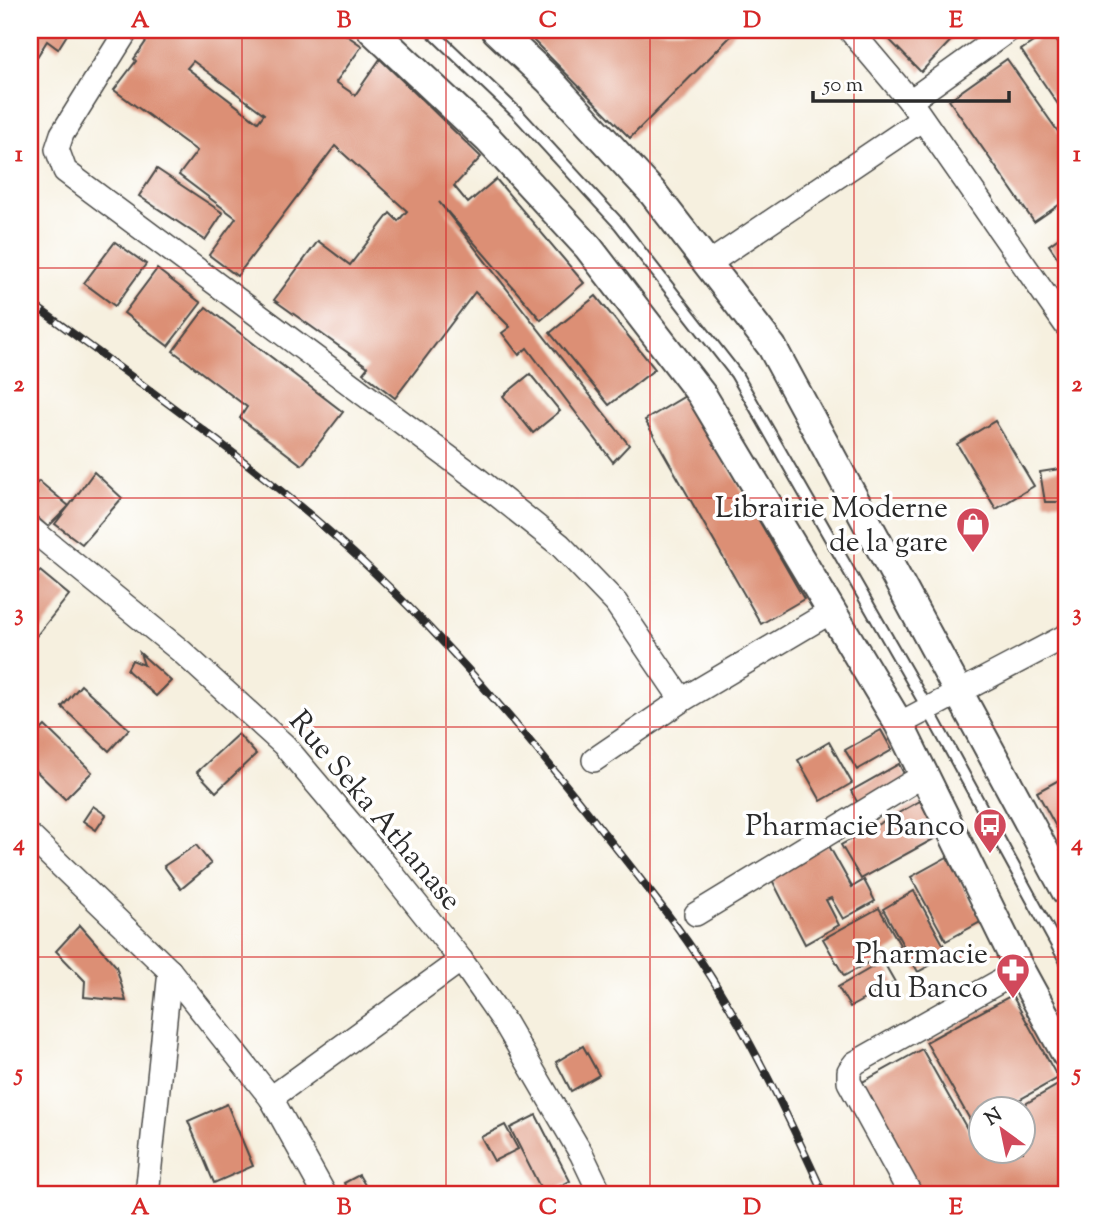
<svg xmlns="http://www.w3.org/2000/svg" width="1096" height="1225" viewBox="0 0 1096 1225" font-family="'Sorts Mill Goudy',serif">
  <rect width="100%" height="100%" fill="#fff"/>
  <filter id="ink" filterUnits="userSpaceOnUse"><feTurbulence type="fractalNoise" baseFrequency=".0143" numOctaves="2"/><feDisplacementMap in="SourceGraphic" scale="14" xChannelSelector="R" yChannelSelector="G"/><feConvolveMatrix kernelMatrix="1 2 1 2 8 2 1 2 1" color-interpolation-filters="sRGB"/></filter>
  <filter id="wash" filterUnits="userSpaceOnUse"><feTurbulence type="fractalNoise" baseFrequency=".00686" numOctaves="4" result="noise"/><feDisplacementMap in="SourceGraphic" scale="28" xChannelSelector="R" yChannelSelector="G"/><feGaussianBlur stdDeviation="1.57" result="paint"/><feColorMatrix in="noise" values="0 0 0 0 0 0 0 0 0 0 0 0 0 0 0 0 0 1.4 0 .05"/><feComposite in="paint" operator="in"/></filter>
  <g filter="url(#wash)">
    <rect width="100%" height="100%" fill="#f6f0df"/>
    <g id="blocks">
      <g fill="#dc8f74" fill-rule="evenodd">
        <polygon points="30,30 70,30 58,49 47,41 30,68"/>
        <path d="M154,30H339L362,46L336,82L355,95L380,59L481,157L454,186L468,203L496,179L584,283L541,320L439,202L629,445L613,462L527,348L519,355L502,333L510,327L475,292L395,398L363,373L368,367L274,300L318,241L350,265L390,213L398,221L407,211L335,146L237,276L209,255L236,218L179,175L197,151L114,90L136,61L134,59ZM193,61L264,114L258,122L187,68Z"/>
        <polygon points="523,30 737,30 630,138"/>
        <polygon points="880,30 961,30 921,72"/>
        <polygon points="1050,31 1066,55 1066,116 1021,50"/>
        <polygon points="1007,59 1066,143 1066,200 1034,222 949,100"/>
        <polygon points="157,169 223,213 205,240 139,196"/>
        <polygon points="1066,233 1066,270 1049,245"/>
        <polygon points="115,242 146,264 115,306 84,283"/>
        <polygon points="157,269 201,303 168,346 124,313"/>
        <polygon points="596,296 655,369 609,405 550,333"/>
        <polygon points="206,307 343,412 302,465 240,418 247,407 173,351"/>
        <polygon points="530,374 560,411 533,433 503,396"/>
        <polygon points="687,395 804,599 761,624 645,420"/>
        <polygon points="995,421 1034,486 996,509 957,444"/>
        <polygon points="1066,468 1066,502 1045,502 1040,472"/>
        <polygon points="94,472 122,498 82,544 55,524 69,506 48,527 30,511 30,490 39,481 69,506"/>
        <polygon points="40,571 69,595 30,644 30,584"/>
        <polygon points="140,653 171,681 156,696 127,670 132,660 144,665"/>
        <polygon points="81,685 129,729 109,751 62,707"/>
        <polygon points="45,726 92,772 65,799 30,765 30,741"/>
        <polygon points="881,730 892,750 857,770 845,750"/>
        <polygon points="238,734 256,754 216,792 197,772"/>
        <polygon points="829,742 852,783 821,801 798,760"/>
        <polygon points="899,764 907,780 860,807 851,791"/>
        <polygon points="1066,776 1066,845 1037,792"/>
        <polygon points="920,801 939,836 861,879 841,845"/>
        <polygon points="93,806 106,815 96,830 83,821"/>
        <polygon points="828,844 852,887 864,880 875,901 843,919 831,898 826,900 839,925 805,944 770,876"/>
        <polygon points="196,845 211,864 181,889 164,866"/>
        <polygon points="947,857 982,921 946,941 911,877"/>
        <polygon points="914,891 949,955 918,972 883,909"/>
        <polygon points="879,908 900,945 844,976 823,939"/>
        <polygon points="80,925 116,966 126,1001 84,997 85,981 56,951"/>
        <polygon points="883,961 895,982 850,1007 838,987"/>
        <polygon points="1012,995 1058,1078 1001,1110 981,1110 981,1121 973,1125 926,1042"/>
        <polygon points="583,1046 599,1075 571,1091 556,1062"/>
        <polygon points="922,1049 970,1134 981,1128 981,1152 1023,1152 1023,1110 1015,1110 1058,1085 1066,1100 1066,1195 921,1195 859,1084"/>
        <polygon points="227,1104 253,1166 214,1183 188,1121"/>
        <polygon points="536,1115 570,1181 544,1195 510,1128"/>
        <polygon points="505,1125 518,1149 494,1161 481,1137"/>
        <polygon points="359,1175 371,1195 350,1195 344,1183"/>
      </g>
    </g>
  </g>
  <g filter="url(#ink)">
    <use href="#blocks" fill-opacity="0" stroke="#494946" stroke-width="2"/>
    <g fill="none" stroke-linecap="round" stroke-linejoin="round">
      <g stroke="#494946" stroke-width="14">
        <polyline id="service" points="430,30 517,113 619,224 736,374 928,709 1066,962"/>
      </g>
      <g stroke="#494946" stroke-width="26">
        <g id="minor">
          <polyline points="127,30 62,134 57,149 65,171 475,477 560,545 616,603 682,700"/>
          <polyline points="850,30 910,101 1066,325"/>
          <polyline points="910,101 1009,30"/>
          <polyline points="708,264 921,120"/>
          <polyline points="30,528 182,652 284,745 382,861 461,960 505,1023 582,1155 601,1195"/>
          <polyline points="899,724 1066,636"/>
          <polyline points="594,760 682,700 832,611"/>
          <polyline points="30,836 170,971 271,1098 325,1195"/>
          <polyline points="696,914 924,775"/>
          <polyline points="271,1098 461,960"/>
          <polyline points="147,1195 170,971"/>
          <polyline points="911,1195 849,1082 849,1071 855,1063 1020,970"/>
        </g>
      </g>
      <g stroke="#494946" stroke-width="32">
        <g id="tertiary">
          <polyline points="372,30 488,139 588,247 702,395 899,724 1020,970 1066,1054"/>
          <polyline points="496,30 548,79 653,193 772,347 1066,891"/>
        </g>
      </g>
      <use href="#service" stroke="#fff" stroke-width="10"/>
      <use href="#minor" stroke="#fff" stroke-width="23"/>
      <use href="#tertiary" stroke="#fff" stroke-width="28"/>
      <g stroke="#2b2b2b" stroke-width="8">
        <path id="rail" d="M30,302C126,373 224,442 316,520C424,612 516,721 604,833C645,885 688,937 722,995C761,1059 793,1127 824,1195"/>
      </g>
      <use href="#rail" stroke="#fff" stroke-width="5" stroke-dasharray="16" stroke-linecap="butt"/>
    </g>
  </g>
  <path fill="none" stroke="#d62828" stroke-width="2" stroke-opacity="0.55" d="M242,30V1195M446,30V1195M650,30V1195M854,30V1195M30,268H1066M30,498H1066M30,727H1066M30,957H1066"/>
  <defs>
    <g id="shop-pin" transform="scale(1.75)"><path d="M0 17L-7.5 6A9.5 9.5 0 1 1 7.5 6Z" fill="#d1495b" stroke="#fff"/><path d="M-5-2.5h2.3a2.7 3.5 0 0 1 5.4 0H5L5.5 6h-11ZM-1.5-2.5h3a1.5 2.3 0 0 0-3 0Z" fill="#fff"/></g>
    <g id="bus-pin" transform="scale(1.75)"><path d="M0 17L-7.5 6A9.5 9.5 0 1 1 7.5 6Z" fill="#d1495b" stroke="#fff"/><path d="M-5-6H5V4H4V6H2V4H-2V6H-4V4H-5ZM-3.5-4V0h7V-4ZM-3.5 1.2v1.5H-2V1.2ZM2 1.2v1.5H3.5V1.2Z" fill="#fff"/></g>
    <g id="pharmacy-pin" transform="scale(1.75)"><path d="M0 17L-7.5 6A9.5 9.5 0 1 1 7.5 6Z" fill="#d1495b" stroke="#fff"/><path d="M-2-6h4v4h4v4h-4v4h-4v-4h-4v-4h4Z" fill="#fff"/></g>
  </defs>
  <g fill-rule="evenodd">
    <use href="#shop-pin" x="973" y="524"/>
    <use href="#bus-pin" x="990" y="825"/>
    <use href="#pharmacy-pin" x="1013" y="970"/>
  </g>
  <g text-anchor="middle" stroke-width="7" stroke-linejoin="round" paint-order="stroke">
    <g font-size="30" fill="#2b2b2b" stroke="#fff" text-anchor="end">
      <text x="948" y="517">Librairie Moderne<tspan x="948" dy="34">de la gare</tspan></text>
      <text x="965" y="835">Pharmacie Banco</text>
      <text x="988" y="963">Pharmacie<tspan x="988" dy="34">du Banco</tspan></text>
    </g>
    <g font-size="30" fill="#2b2b2b" stroke="#fff">
      <text transform="translate(376 810) rotate(50)" y="10">Rue Seka Athanase</text>
    </g>
  </g>
  <rect width="1096" height="1225" fill="none" stroke="#fff" stroke-width="77"/>
  <g transform="translate(1002 1130) rotate(327)"><circle r="33" fill="#ffffff" stroke="#aaaaaa" stroke-width="2"/>
  <path d="M0-5L12 26L0 18L-12 26Z" fill="#d1495b"/>
  <text y="-10" font-size="19" font-weight="bold" text-anchor="middle" fill="#2b2b2b">N</text>
  </g>
  <path d="M813 91v10h196v-10" fill="none" stroke="#2b2b2b" stroke-width="3.5"/>
  <text x="823" y="91" font-size="21" fill="#2b2b2b" stroke="#ffffff" stroke-width="5" paint-order="stroke">50 m</text>
  <rect x="38" y="38" width="1020" height="1148" fill="none" stroke="#d62828" stroke-width="2.5"/>
  <g font-size="23" text-anchor="middle" font-weight="bold" fill="#d62828">
    <text x="140" y="27">A</text>
    <text x="344" y="27">B</text>
    <text x="548" y="27">C</text>
    <text x="752" y="27">D</text>
    <text x="956" y="27">E</text>
    <text x="19" y="161">1</text>
    <text x="1077" y="161">1</text>
    <text x="19" y="391">2</text>
    <text x="1077" y="391">2</text>
    <text x="19" y="620">3</text>
    <text x="1077" y="620">3</text>
    <text x="19" y="850">4</text>
    <text x="1077" y="850">4</text>
    <text x="19" y="1080">5</text>
    <text x="1077" y="1080">5</text>
    <text x="140" y="1214">A</text>
    <text x="344" y="1214">B</text>
    <text x="548" y="1214">C</text>
    <text x="752" y="1214">D</text>
    <text x="956" y="1214">E</text>
  </g>
</svg>
